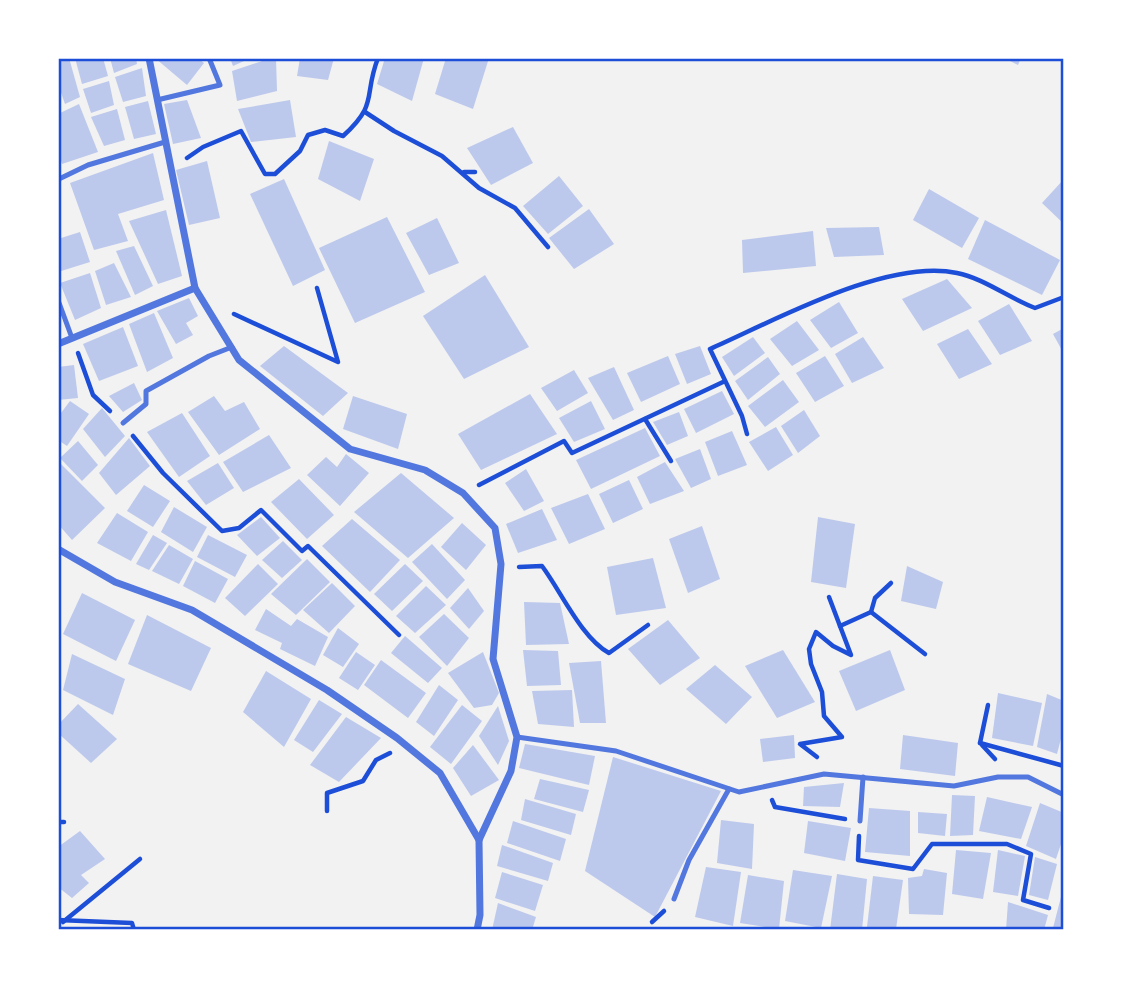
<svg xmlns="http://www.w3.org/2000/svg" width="1122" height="988" viewBox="0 0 1122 988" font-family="Spectral,serif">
  <rect width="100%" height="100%" fill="#f2f2f2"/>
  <g fill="#bdc9ec">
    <polygon points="58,58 69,58 80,97 65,104 58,84"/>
    <polygon points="75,58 103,58 108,76 82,84"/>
    <polygon points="110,58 136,58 137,64 114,73"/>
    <polygon points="155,58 198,58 204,63 187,85"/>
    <polygon points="230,58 251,58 233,66"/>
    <polygon points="271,58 276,58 277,91 237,101 232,71"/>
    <polygon points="300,58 334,58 328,80 297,76"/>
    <polygon points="385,58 424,58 412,101 377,84"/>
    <polygon points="446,58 489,58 473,109 435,94"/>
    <polygon points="1004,58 1021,58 1018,65"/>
    <polygon points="142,68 146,96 123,102 115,77"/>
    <polygon points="109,81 114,105 91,113 83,89"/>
    <polygon points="187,100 201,138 173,144 164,104"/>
    <polygon points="290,100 296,137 251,142 238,109"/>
    <polygon points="148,101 156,134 134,139 125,107"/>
    <polygon points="79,104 98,152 62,164 58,152 58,114"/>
    <polygon points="117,109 125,140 104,146 91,117"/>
    <polygon points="513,127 533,163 491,185 467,148"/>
    <polygon points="329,141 374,159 360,201 318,179"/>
    <polygon points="153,153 164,200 118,214 128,241 94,250 70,183"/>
    <polygon points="207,161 220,218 189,225 176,170"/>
    <polygon points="559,176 583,206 548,234 523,206"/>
    <polygon points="284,179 325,270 293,286 250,194"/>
    <polygon points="1064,179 1064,224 1042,203"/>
    <polygon points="929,189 979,218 962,248 913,220"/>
    <polygon points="589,209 614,244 574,269 549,238"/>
    <polygon points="166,210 182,276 158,284 129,221"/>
    <polygon points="387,217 425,292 355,323 319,248"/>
    <polygon points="437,218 459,263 429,275 406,233"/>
    <polygon points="985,220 1060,260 1042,295 968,259"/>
    <polygon points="879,227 884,255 834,257 826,228"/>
    <polygon points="813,231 816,266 743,273 742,240"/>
    <polygon points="80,232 90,262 58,272 58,239"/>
    <polygon points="134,246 153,286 135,295 116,251"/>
    <polygon points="114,263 131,297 106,305 95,271"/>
    <polygon points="90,273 101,308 75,320 60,283"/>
    <polygon points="485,275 529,347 464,379 423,316"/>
    <polygon points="947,279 972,308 923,331 902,299"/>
    <polygon points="189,298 198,316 186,323 193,335 176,344 157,311"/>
    <polygon points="839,302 858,333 831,348 810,320"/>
    <polygon points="1009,304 1032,341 1000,355 978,321"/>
    <polygon points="154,313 173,358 147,372 129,324"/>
    <polygon points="797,321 819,350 792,366 770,339"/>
    <polygon points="123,327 138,366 99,381 83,344"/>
    <polygon points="1064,328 1064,354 1053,334"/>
    <polygon points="968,329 992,364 959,379 937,344"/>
    <polygon points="753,337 765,353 734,376 722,357"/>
    <polygon points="863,337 884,368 852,383 835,354"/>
    <polygon points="284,346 348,393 323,416 260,366"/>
    <polygon points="700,346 711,374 687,384 675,354"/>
    <polygon points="668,356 680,384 641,402 627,373"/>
    <polygon points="825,356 844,386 815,402 796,373"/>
    <polygon points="768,357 780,374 748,400 735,381"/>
    <polygon points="74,365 78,398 58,400 58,367"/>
    <polygon points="614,367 634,410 613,420 588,378"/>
    <polygon points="574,370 588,393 557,411 541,388"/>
    <polygon points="783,380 799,402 765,427 748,406"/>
    <polygon points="134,383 142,400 123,412 109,396"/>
    <polygon points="722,391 734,414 696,433 684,409"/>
    <polygon points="530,394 557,434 481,470 458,434"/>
    <polygon points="214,396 225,411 244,402 260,429 219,455 188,412"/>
    <polygon points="353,396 407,414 398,449 343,429"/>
    <polygon points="70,401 89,414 67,446 58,440 58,417"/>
    <polygon points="591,401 605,429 574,442 559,418"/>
    <polygon points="102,408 125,436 105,457 83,429"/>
    <polygon points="804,410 820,436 798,453 781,426"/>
    <polygon points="679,412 688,436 667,445 653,422"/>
    <polygon points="182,413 210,456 179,477 147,432"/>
    <polygon points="776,427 793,455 768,471 749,442"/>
    <polygon points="645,428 660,456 591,489 576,460"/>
    <polygon points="732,431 747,465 718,476 705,442"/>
    <polygon points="269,435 291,468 243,492 223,462"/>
    <polygon points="129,438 150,466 116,495 99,473"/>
    <polygon points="78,441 98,465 82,481 60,458"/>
    <polygon points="700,449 711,479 691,488 675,459"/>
    <polygon points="346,454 369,473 340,506 307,475 326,457 337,467"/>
    <polygon points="665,462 684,491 650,504 637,477"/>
    <polygon points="60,463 105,508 72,540 58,524"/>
    <polygon points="218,463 234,488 206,505 187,481"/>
    <polygon points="526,469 544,501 524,511 505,483"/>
    <polygon points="401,473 454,518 408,558 354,512"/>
    <polygon points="299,479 334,515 307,539 271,502"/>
    <polygon points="629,480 643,509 613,523 599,494"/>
    <polygon points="144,485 170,501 153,527 127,511"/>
    <polygon points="588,494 605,529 569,544 551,508"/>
    <polygon points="174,507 207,527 193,552 161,532"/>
    <polygon points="542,509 557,540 518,553 506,524"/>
    <polygon points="117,513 148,532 131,561 97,543"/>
    <polygon points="261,517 280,538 257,556 237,535"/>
    <polygon points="818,517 855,524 846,588 811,582"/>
    <polygon points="352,519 400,560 370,592 322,546"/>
    <polygon points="462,523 486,545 466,570 441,547"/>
    <polygon points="702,526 720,579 688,593 669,539"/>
    <polygon points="153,535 167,543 149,570 136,564"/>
    <polygon points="208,535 247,555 235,577 197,557"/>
    <polygon points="283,541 302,560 282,578 262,560"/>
    <polygon points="432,544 465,580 447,599 412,562"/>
    <polygon points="169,545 193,559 179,584 152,571"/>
    <polygon points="653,558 666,608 616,615 607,567"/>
    <polygon points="307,559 330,582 296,615 271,594"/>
    <polygon points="195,561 228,579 215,603 183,586"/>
    <polygon points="258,564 278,584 245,616 225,598"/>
    <polygon points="405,564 423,581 392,611 374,594"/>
    <polygon points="907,566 943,582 936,609 901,601"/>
    <polygon points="332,583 355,606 329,633 303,610"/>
    <polygon points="426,586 446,605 415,633 396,616"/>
    <polygon points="468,588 484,611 469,629 450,608"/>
    <polygon points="82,593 135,620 116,661 63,634"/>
    <polygon points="524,602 560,603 569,644 526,645"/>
    <polygon points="266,609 291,626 297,619 328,637 315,666 280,649 282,643 255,630"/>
    <polygon points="444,614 469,638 447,666 419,637"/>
    <polygon points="147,615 211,648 191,691 128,664"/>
    <polygon points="668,620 700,658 660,685 628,649"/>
    <polygon points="338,628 359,644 343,667 323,655"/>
    <polygon points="405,636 442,668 428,683 391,653"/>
    <polygon points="523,650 558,651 561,685 527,686"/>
    <polygon points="783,650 815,702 777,718 745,666"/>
    <polygon points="890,650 905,690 856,711 839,671"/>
    <polygon points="356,652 375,665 358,690 339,678"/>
    <polygon points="483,652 499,693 492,705 474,708 448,673"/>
    <polygon points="72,654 125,679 113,715 63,690"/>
    <polygon points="381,660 426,693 408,718 364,685"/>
    <polygon points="601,661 606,723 580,723 569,663"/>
    <polygon points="715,665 752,697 726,724 686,689"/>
    <polygon points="266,671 311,699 284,747 243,712"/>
    <polygon points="439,685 458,700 434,736 416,722"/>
    <polygon points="572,690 574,727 538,724 532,691"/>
    <polygon points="998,693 1042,703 1033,746 992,738"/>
    <polygon points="1047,694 1064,701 1064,727 1057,754 1037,747"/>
    <polygon points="319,700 342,714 313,752 294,740"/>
    <polygon points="78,704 117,739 91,763 58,733 58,725"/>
    <polygon points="462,705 482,721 451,764 430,747"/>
    <polygon points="498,706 509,741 498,765 479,736"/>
    <polygon points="346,717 381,738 339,782 310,765"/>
    <polygon points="794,735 795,758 763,762 760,739"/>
    <polygon points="903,735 958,743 955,776 900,769"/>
    <polygon points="525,744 595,756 589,785 519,768"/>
    <polygon points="473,745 499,780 471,796 453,768"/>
    <polygon points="613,757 721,791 655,917 585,871"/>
    <polygon points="540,779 589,790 583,812 534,799"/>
    <polygon points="844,783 840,807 803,806 804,787"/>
    <polygon points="952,795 975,796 973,835 950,836"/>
    <polygon points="987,797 1032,807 1021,839 979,831"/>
    <polygon points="525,799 576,814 571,835 521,820"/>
    <polygon points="1040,803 1064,813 1064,835 1056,859 1026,846"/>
    <polygon points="869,808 910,811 910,856 865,852"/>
    <polygon points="918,812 947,814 945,836 918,833"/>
    <polygon points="721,820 754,824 752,869 717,863"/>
    <polygon points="513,821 566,839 560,861 507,843"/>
    <polygon points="808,821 851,828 845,861 804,853"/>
    <polygon points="80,831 105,859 81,875 89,883 72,898 58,887 58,847"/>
    <polygon points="502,845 553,863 548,881 497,866"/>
    <polygon points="956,850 991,853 983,899 952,894"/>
    <polygon points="998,850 1025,856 1018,896 993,892"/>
    <polygon points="1035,857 1057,864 1048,900 1029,895"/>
    <polygon points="706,867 741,872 733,926 695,917"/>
    <polygon points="924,869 947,873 943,915 909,914 908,878 922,876"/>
    <polygon points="793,870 832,876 821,928 785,921"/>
    <polygon points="502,872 543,885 535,911 495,898"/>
    <polygon points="837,874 867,879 862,930 830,930"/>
    <polygon points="748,875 784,881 779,929 740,923"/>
    <polygon points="873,876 903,880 896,929 867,927"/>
    <polygon points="1063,889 1064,930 1058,930 1053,928"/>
    <polygon points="1008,902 1048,915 1044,930 1006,930"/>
    <polygon points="498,903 536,917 532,930 492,930"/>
  </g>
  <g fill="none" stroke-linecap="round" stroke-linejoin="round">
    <g stroke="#1d4ed8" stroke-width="4.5">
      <polyline points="365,112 394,131 442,156 479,188 515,208 548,247"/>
      <path d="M187,158L203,147L241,131L265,174H275L300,151L308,135L325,130L343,136C379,103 363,97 378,58"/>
      <polyline points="464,172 475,172"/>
      <polyline points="234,314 338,362 317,288"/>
      <polyline points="78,353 93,395 110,411"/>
      <polyline points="645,419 671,461"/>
      <path d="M747,434L742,416L710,349C774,321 887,258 957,273C983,278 1009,298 1035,308L1064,297"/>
      <polyline points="133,436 163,473 222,531 239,528 261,510 302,551 308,546 399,635"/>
      <polyline points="479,485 564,441 572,453 723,382"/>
      <path d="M519,567L542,566C562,593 581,637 609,653L648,625"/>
      <polyline points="871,612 925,654"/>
      <polyline points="840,626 871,612 875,598 891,583"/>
      <polyline points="980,743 1064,766"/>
      <polyline points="980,743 988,705"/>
      <polyline points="982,745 995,759"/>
      <polyline points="817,757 800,744 842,737 824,716 822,692 811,664 809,649 816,632 833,646 851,655 829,597"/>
      <polyline points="772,800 775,807 845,819"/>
      <polyline points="327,811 327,793 363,781 376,760 390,753"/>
      <polyline points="58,822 64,822"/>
      <polyline points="859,836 858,860 913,869 932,844 1007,844 1031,854 1023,900 1049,908"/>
      <polyline points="58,920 132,923 134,930"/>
      <polyline points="63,922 140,859"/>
      <polyline points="652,922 664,911"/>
    </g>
    <g stroke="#5277de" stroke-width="5">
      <polyline points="157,100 220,85 209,58"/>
      <polyline points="59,179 88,165 165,142"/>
      <polyline points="58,300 72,338"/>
      <polyline points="123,423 146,404 146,391 209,356 232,347"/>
      <polyline points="517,737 616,751 739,792 824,774 954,786 998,777 1028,777 1064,795"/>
      <polyline points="860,821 863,777"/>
      <polyline points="674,899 689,860 729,789"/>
    </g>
    <g stroke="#5277de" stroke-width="7">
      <polyline points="149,58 195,288 239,360 350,449 425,470 463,493 495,528 501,564 493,659 517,737 511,771 479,840 480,915 477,930"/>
      <polyline points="58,344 195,288"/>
      <polyline points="58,549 115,582 192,610 327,690 397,738 440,773 479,840"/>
    </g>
  </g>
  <rect width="1122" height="988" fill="none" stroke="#ffffff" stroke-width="119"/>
  <rect x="60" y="60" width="1002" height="868" fill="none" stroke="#1d4ed8" stroke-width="2.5"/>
</svg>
